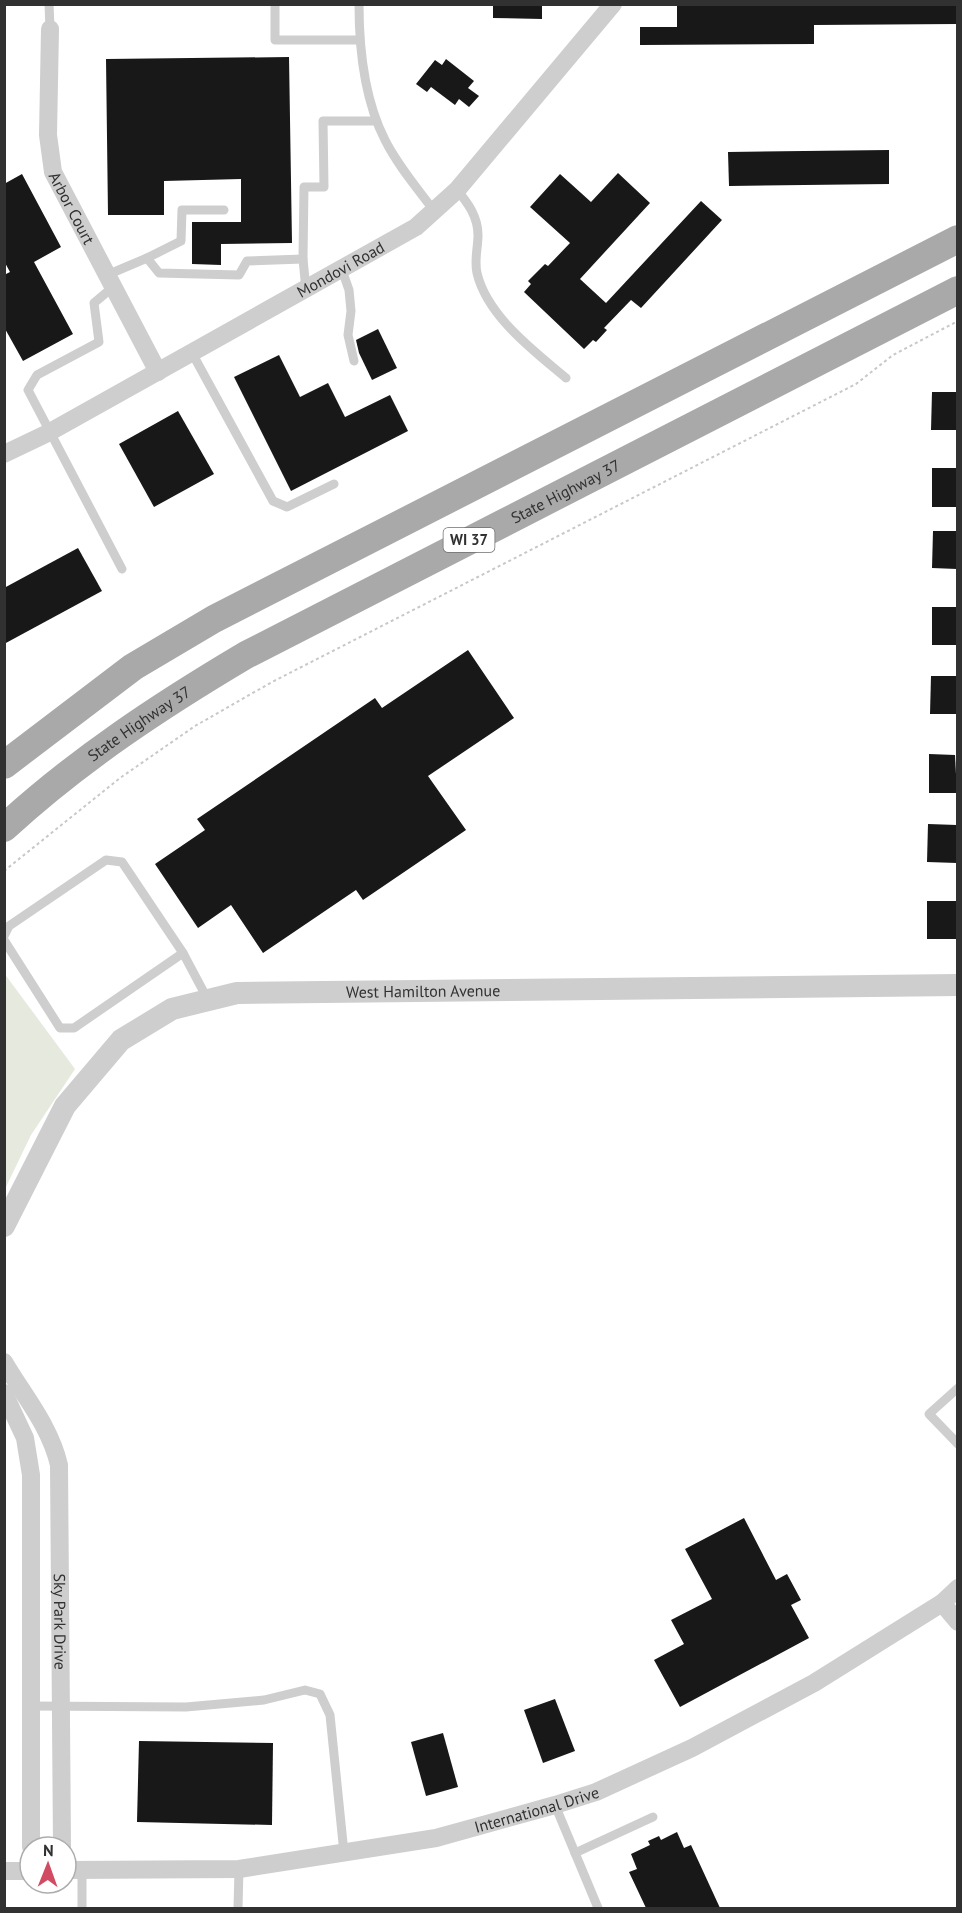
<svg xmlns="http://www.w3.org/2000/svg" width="962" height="1913" viewBox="0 0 962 1913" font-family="'PT Sans',sans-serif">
  <rect width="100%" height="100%" fill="#fff"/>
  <polygon fill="#e5e9de" points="4,973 75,1069 31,1135 5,1189"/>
  <g fill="#181818">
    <polygon points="493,4 542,4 542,19 493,18"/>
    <polygon points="677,4 957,4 957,24 814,25 814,44 640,45 640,27 677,27"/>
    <polygon points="289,57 292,243 221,244 221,265 192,264 192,222 241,222 241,179 164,181 164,215 108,215 106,59"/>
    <polygon points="446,59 474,81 468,88 479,96 469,107 459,99 455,105 431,87 427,92 416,84 435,60 442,65"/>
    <polygon points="889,150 889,184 729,186 728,152"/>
    <polygon points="618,173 650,203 580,279 606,303 701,201 722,220 641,308 631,300 604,328 607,330 596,342 593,340 584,349 524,292 531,284 528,281 545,264 548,266 570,243 530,207 560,174 591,202"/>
    <polygon points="22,174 61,247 34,262 73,334 23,361 4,327 4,275 10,272 4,261 4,184"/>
    <polygon points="378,329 397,368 372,380 359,353 356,340"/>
    <polygon points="279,355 300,397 328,383 345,417 390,395 408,431 291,491 234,377"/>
    <polygon points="932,392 957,392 957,430 931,430"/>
    <polygon points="178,411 214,474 154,507 119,444"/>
    <rect x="932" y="468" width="25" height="39"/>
    <polygon points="933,531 957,531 957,569 932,568"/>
    <polygon points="78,548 102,591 4,644 4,588"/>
    <rect x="932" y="607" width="25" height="38"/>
    <polygon points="468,650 514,718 428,776 466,830 363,900 356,890 263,953 231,905 198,928 155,864 205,830 197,819 375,698 382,708"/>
    <polygon points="931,676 957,676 956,714 930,714"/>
    <polygon points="929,754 955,755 957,793 929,793"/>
    <polygon points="928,824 957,825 957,863 927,862"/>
    <rect x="927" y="901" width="30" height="38"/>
    <polygon points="744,1518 776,1580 787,1574 801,1600 791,1605 809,1638 680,1707 654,1660 684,1644 671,1620 712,1599 685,1549"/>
    <polygon points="555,1699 575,1751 543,1763 524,1710"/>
    <polygon points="443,1733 458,1787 426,1796 411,1742"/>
    <polygon points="139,1741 273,1743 272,1825 137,1822"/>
    <polygon points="677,1832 684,1848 691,1845 720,1908 646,1908 629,1872 637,1869 631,1854 650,1845 648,1841 659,1836 661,1840"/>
  </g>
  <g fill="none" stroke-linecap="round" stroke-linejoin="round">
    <polyline stroke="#c8c8c8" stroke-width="2" stroke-dasharray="3 3" stroke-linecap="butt" points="4,871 120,778 195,726 272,682 856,384 893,355 958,321"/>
    <g stroke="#cecece" stroke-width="9">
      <polyline points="49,4 50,29"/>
      <polyline points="275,4 275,40 359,40"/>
      <path d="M359,4C359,49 364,99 385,140C398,166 418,189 435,212"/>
      <path d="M457,190C468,203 478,217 478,235C478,248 474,260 477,273C487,316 534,351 566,378"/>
      <polyline points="147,258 181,241 182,210 224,210"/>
      <polyline points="342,270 349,290 351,311 348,335 354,361"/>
      <polyline points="107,275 147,258 159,273 239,275 247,261 303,259"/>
      <polyline points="113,287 94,303 99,342 37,375 28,390 122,569"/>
      <polyline points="306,290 303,259 304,187 324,187 323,121 376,121"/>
      <polyline points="192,353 273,501 287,507 334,484"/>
      <polyline points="4,936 9,926 106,860 122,862 183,953 208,1000"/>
      <polyline points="4,940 60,1028 74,1028 183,953"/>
      <polyline points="958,1388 929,1414 958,1444"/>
      <polyline points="31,1706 186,1707 264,1700 305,1690 320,1694 330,1715 344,1853"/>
      <polyline points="555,1805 598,1908"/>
      <polyline points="575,1853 653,1817"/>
      <polyline points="82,1870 82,1908"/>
      <polyline points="238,1908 239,1869"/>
    </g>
    <g stroke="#cecece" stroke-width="18">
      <path id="s1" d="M50,29L48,135L53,172L158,372"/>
      <path id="s2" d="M4,454L48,433L416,227L457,190L613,4"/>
      <path id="s3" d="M4,1362C24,1396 50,1426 59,1465L62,1847"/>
      <polyline points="4,1393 25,1438 31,1475 31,1847"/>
      <polyline points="942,1603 958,1622"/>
      <path id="s4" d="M66,1870L239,1869L436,1838L555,1805L596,1792L692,1748L814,1683L942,1603L958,1588"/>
      <polyline points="4,1871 30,1871"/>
    </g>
    <path stroke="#cecece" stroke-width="22" id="s5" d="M4,1226L65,1106L121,1040L172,1009L237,993L958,985"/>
    <g stroke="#a9a9a9" stroke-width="28">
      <polyline points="4,765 133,667 214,619 958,239"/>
      <path id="s6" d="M4,828C78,760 160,706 246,655L958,290"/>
    </g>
  </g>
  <g text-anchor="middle" stroke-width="6" stroke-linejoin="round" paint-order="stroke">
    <rect fill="#fff" stroke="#6f6f6f" stroke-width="1.5" x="443.5" y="528" width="51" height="24" rx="4.5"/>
    <g font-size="15" font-weight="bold" fill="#313131">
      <text x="469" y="545">WI 37</text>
    </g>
    <g font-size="16" fill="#313131" stroke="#fff">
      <text dy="6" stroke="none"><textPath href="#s1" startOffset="184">Arbor Court</textPath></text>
      <text dy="6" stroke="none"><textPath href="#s2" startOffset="384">Mondovi Road</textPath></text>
      <text dy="6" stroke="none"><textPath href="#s6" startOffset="657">State Highway 37</textPath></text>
      <text dy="6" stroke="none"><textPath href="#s6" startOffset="171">State Highway 37</textPath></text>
      <text dy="6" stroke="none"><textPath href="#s5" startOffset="534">West Hamilton Avenue</textPath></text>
      <text dy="6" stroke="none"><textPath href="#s3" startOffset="274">Sky Park Drive</textPath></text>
      <text dy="6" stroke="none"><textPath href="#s4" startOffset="477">International Drive</textPath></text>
    </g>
  </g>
  <rect width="962" height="1913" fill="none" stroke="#313131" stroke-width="12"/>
  <g transform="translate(48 1865) rotate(1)"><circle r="28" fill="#ffffff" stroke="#adadad" stroke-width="1.5"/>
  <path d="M0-4.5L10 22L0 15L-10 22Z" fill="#d14b62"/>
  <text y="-9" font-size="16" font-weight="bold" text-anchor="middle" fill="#313131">N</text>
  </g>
</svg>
